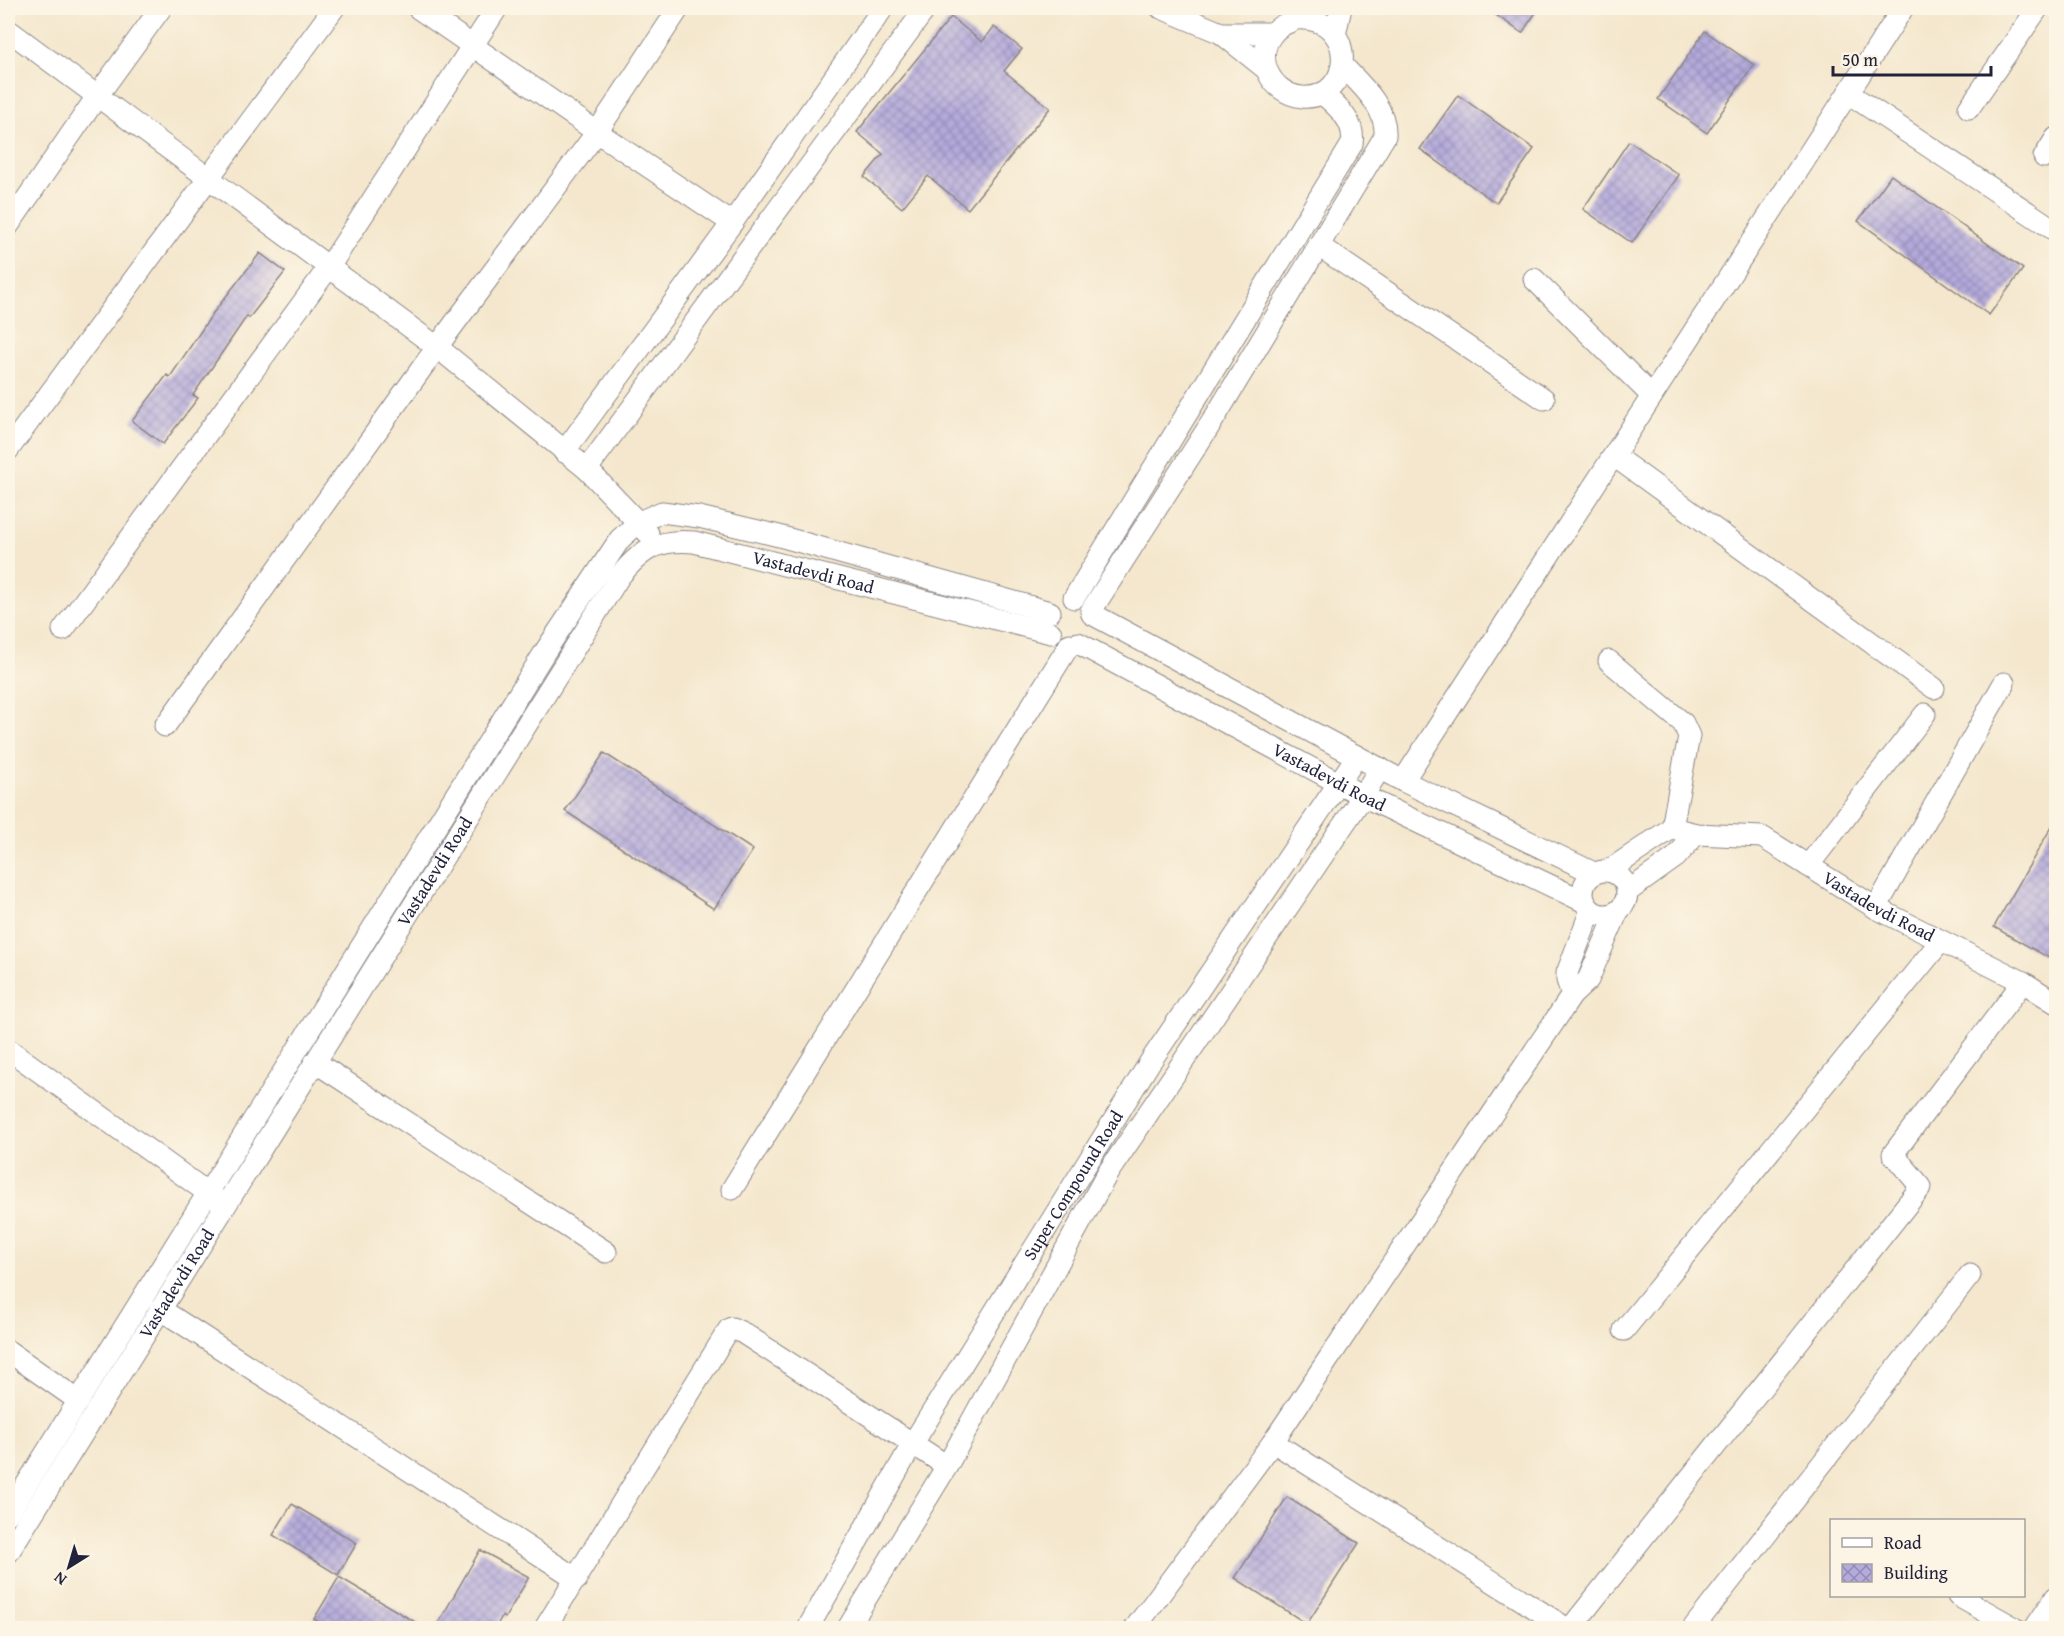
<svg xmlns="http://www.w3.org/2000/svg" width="2064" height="1636" viewBox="0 0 2064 1636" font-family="'Gentium Book Plus',serif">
  <defs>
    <pattern id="building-cross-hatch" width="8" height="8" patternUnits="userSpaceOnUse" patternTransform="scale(1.5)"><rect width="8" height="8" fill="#b4aadc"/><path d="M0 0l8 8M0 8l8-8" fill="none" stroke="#928ab4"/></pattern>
  </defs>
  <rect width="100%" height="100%" fill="#fcf5e5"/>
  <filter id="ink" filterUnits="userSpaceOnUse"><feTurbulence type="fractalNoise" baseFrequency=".0167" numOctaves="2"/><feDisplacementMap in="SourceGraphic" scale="12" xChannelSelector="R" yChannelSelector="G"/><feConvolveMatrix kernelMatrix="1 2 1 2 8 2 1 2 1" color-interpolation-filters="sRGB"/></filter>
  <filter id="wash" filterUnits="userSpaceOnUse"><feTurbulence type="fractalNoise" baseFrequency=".008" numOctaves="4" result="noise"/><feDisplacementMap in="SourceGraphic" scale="24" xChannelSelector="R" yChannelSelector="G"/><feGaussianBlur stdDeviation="1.35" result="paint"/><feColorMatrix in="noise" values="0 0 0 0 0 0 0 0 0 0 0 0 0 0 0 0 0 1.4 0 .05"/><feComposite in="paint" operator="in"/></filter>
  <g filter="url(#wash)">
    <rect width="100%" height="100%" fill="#f4e7cd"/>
    <g id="blocks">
      <g fill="url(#building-cross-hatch)">
        <polygon points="1486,8 1539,8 1522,33"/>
        <polygon points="951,17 982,42 994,27 1022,49 1004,71 1050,108 968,209 928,176 902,208 864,177 883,154 857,132"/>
        <polygon points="1705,31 1754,65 1707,133 1658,99"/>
        <polygon points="1458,95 1534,149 1496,203 1420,149"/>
        <polygon points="1629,141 1679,175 1632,243 1583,209"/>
        <polygon points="1891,175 2023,269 1989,315 1858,221"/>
        <polygon points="260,253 285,272 249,318 247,316 193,395 198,398 163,444 132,421 167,375 170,377 213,313"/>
        <polygon points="604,753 753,850 714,909 565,811"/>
        <polygon points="2056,819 2056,962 1994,927"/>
        <polygon points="1287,1497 1359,1543 1307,1624 1235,1578"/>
        <polygon points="292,1504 357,1543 338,1575 273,1535"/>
        <polygon points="480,1550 529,1577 505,1618 502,1616 495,1629 435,1629"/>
        <polygon points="339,1577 427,1629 330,1629 314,1619"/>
      </g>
    </g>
  </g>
  <g filter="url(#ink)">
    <use href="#blocks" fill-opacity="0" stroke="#8b8484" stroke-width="1.5"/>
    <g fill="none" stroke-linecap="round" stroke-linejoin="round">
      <g stroke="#8b8484" stroke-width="23">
        <g id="minor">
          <polyline points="418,8 597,132 732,223"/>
          <polyline points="1161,8 1221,33 1266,69"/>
          <path d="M1295,19C1359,14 1355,101 1302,97C1271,94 1252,57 1274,32C1280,25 1286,24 1294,20C1299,17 1303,12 1307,8"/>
          <polyline points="8,30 437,347 587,469 648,533"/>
          <polyline points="1221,33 1273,33"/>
          <polyline points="1335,35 1341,8"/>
          <polyline points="1848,93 2056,231"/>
          <polyline points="1969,108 2038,8"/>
          <polyline points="2044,157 2056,138"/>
          <polyline points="8,226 98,95 161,8"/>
          <polyline points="1319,246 1544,399"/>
          <polyline points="1534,279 1652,396"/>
          <polyline points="8,450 334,8"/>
          <polyline points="564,452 732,223 883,8"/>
          <polyline points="1614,456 1934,688"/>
          <polyline points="587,469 926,8"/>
          <path d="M1074,598L1352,144C1356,121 1337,107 1322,93"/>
          <path d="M1091,611L1215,417L1385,136C1387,107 1362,86 1343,66"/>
          <polyline points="1092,614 1403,781 1594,873"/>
          <polyline points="63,630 329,267 497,8"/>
          <path id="s1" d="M1078,643L1363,796L1585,902"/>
          <polyline points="1609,661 1683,723 1689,736 1672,828"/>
          <polyline points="165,726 437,347 597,132 679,8"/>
          <polyline points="1403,781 1903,8"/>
          <polyline points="1808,866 1925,714"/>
          <path id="s2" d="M1608,871L1672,828L1696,834L1762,837L1876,908L2023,982L2056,1003"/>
          <circle cx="1605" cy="893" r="22"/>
          <polyline points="1627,892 1676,857 1696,834"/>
          <polyline points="1876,908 2004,683"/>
          <polyline points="1572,995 1567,980 1567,973 1591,910"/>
          <polyline points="8,1049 219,1201"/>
          <polyline points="315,1062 606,1252"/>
          <polyline points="732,1189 1070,644"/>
          <polyline points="160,1309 577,1579"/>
          <polyline points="1624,1330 1941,941"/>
          <polyline points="8,1351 79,1401"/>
          <polyline points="1273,1442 1566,1628"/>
          <polyline points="8,1514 546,650 620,539 639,522 662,512 699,517 779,536 1050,612"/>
          <path id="s3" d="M8,1553L619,577C642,549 657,539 694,542L1051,633"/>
          <polyline points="1958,1596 2015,1628"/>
          <polyline points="545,1628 729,1329 732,1328 743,1333 947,1466"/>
          <path id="s4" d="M808,1628L913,1443L1150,1062L1357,756"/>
          <polyline points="848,1628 947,1466 1107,1174 1363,796 1380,768"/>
          <polyline points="1135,1628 1273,1442 1572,995 1588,980 1618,911"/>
          <polyline points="1571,1628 1921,1187 1893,1154 2023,982"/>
          <polyline points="1693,1628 1970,1275"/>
          <polyline points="2035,1628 2056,1597"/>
        </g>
      </g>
      <use href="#minor" stroke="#fff" stroke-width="21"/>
    </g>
  </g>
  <g text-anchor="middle" stroke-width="4.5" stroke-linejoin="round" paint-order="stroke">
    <g font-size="18" fill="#22223b" stroke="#fcf5e5">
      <text dy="6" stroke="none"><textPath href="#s3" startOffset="1362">Vastadevdi Road</textPath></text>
      <text dy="6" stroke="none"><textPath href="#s1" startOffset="285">Vastadevdi Road</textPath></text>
      <text dy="6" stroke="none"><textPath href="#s3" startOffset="804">Vastadevdi Road</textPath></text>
      <text dy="6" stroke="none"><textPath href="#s2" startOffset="304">Vastadevdi Road</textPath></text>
      <text dy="6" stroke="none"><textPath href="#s4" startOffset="516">Super Compound Road</textPath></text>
      <text dy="6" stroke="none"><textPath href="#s3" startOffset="318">Vastadevdi Road</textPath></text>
    </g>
  </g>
  <rect width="2064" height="1636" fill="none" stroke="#fcf5e5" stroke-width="30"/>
  <rect x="1830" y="1519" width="195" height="78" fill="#fcf5e5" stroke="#a5a1a1" stroke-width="1.5"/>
  <rect x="1842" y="1538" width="30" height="9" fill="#ffffff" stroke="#a5a1a1" stroke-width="1.5"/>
  <text x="1884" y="1549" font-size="18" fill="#22223b">Road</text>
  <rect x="1842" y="1564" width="30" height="18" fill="url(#building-cross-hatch)" stroke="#a5a1a1" stroke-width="1.5"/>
  <text x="1884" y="1579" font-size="18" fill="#22223b">Building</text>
  <g transform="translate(69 1567) rotate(217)" stroke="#fcf5e5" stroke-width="4.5" paint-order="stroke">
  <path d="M0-4.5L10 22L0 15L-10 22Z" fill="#22223b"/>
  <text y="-9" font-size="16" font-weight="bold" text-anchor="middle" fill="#22223b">N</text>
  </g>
  <path d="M1833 66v9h158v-9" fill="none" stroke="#22223b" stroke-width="3"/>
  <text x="1842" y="66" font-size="18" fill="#22223b" stroke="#fcf5e5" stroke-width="4.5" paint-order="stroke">50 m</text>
</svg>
